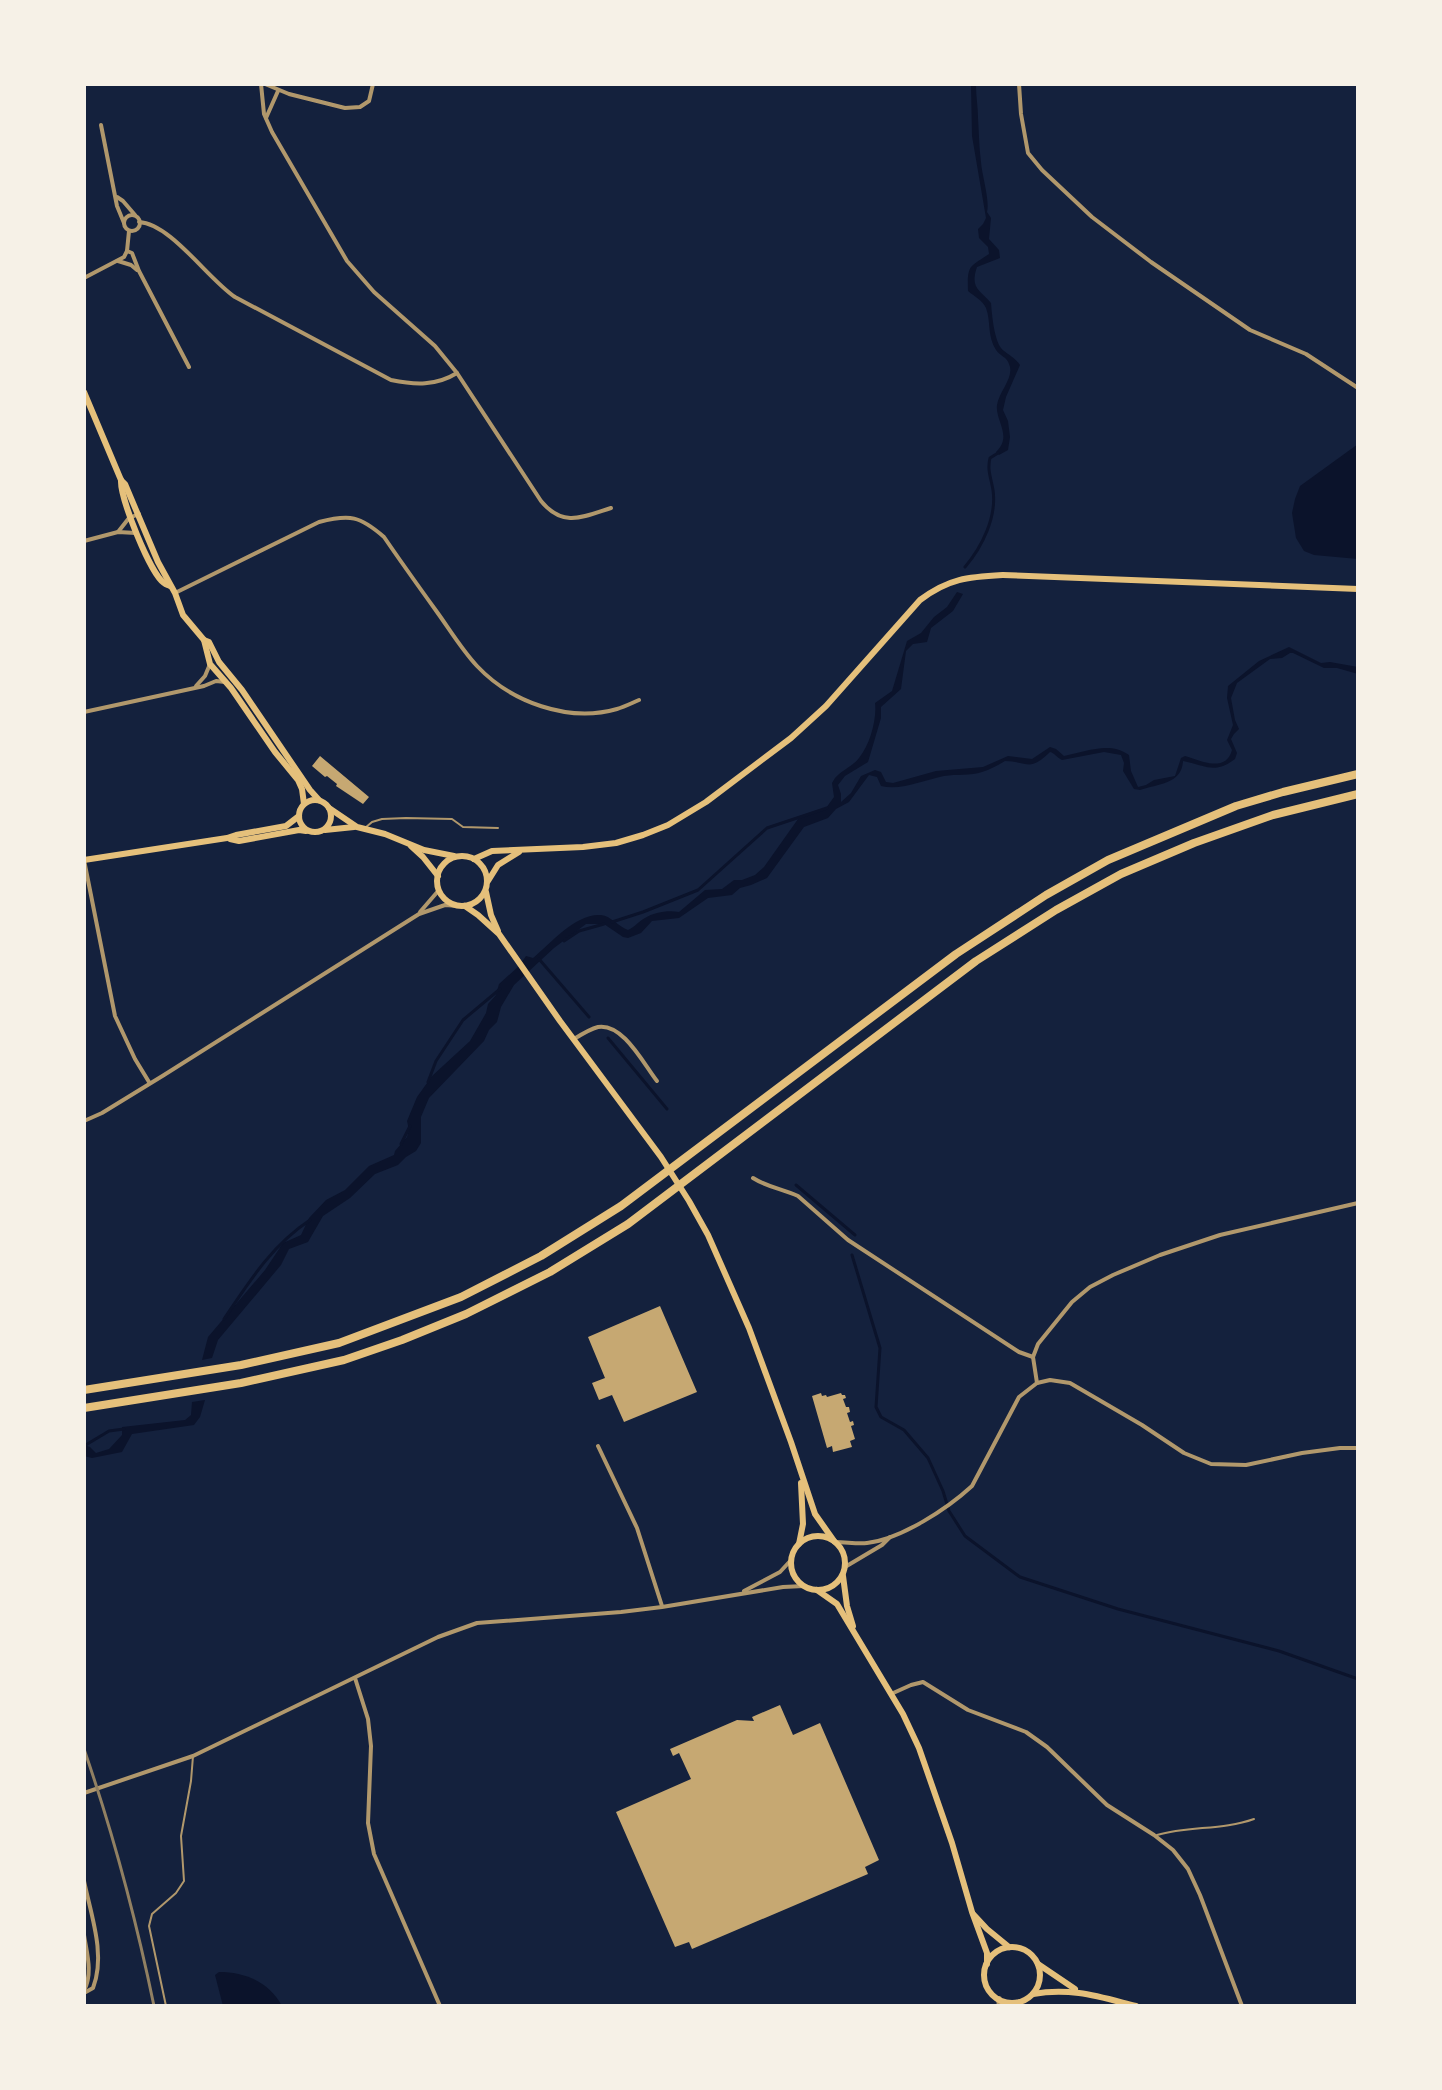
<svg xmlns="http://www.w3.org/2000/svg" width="1442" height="2090" viewBox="0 0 1442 2090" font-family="'Noto Sans',sans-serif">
  <rect width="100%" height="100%" fill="#14213d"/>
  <g fill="#0b132b">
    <path d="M971,85L976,86C976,97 978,107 978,118C979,133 979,147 981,162C982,176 990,200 987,212L991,218L989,239L999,250L1000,258L977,267C970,288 979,289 991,303C992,315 994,338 1001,348C1006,354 1015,357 1020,365L1006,397L1003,410L1008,421L1010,437L1008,450L999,455L996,452C1013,436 995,421 997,405C999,391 1015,377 1009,364C1007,357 1000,356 996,350C987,336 991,321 986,308C983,301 974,296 968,291C967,264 970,267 989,254L988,247L979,238L978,229L983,224L986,218L972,136Z"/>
    <polygon points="1358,444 1358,559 1314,555 1304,551 1296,538 1292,513 1295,499 1300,486"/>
    <path d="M957,592L963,594L953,611L931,628L927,642L913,644L906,651L901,689L881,707V718L868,762L845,776L838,785L841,794V802L851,793L861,776L875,770L881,772L886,782L893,783L936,771L983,767L1008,756L1032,759L1050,747L1056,749L1064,756C1086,752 1109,741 1129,755L1131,771L1138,787L1146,785L1154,780L1175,776L1181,758L1185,756C1201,761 1226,773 1232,750L1227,740L1233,725L1227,698L1228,686L1259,661L1289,647L1321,663L1330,662L1358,667V674L1337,668H1324L1293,653H1290L1282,658L1270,659L1237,683L1231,698L1235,720L1239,729L1234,734L1231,739L1237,753L1235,759C1214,775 1205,765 1183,761C1182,784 1158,784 1140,790L1134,789L1123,771L1124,763L1121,755L1104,752L1062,760C1057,758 1055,753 1050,752C1029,772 1030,762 1005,761C997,766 991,769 982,772C971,776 956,774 944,776C924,780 901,791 881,786L877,777L869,775L849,802L836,809L828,818L804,827L767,878L751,885L740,888L732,895L708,898L679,918L652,921L641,933L628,938L623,937L604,924H586L554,948L514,985L501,1007L497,1022L489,1030L484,1041L429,1098L421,1117V1143L416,1151L406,1157L398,1165L375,1174L350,1198L323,1216L308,1242L289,1249L281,1265L218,1340L212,1358L202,1360L208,1337L265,1270L283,1243L301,1235L309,1218L326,1200L345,1190L369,1166L394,1155L395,1151L407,1137L409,1130L407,1121L417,1097L432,1076L470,1041L486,1013L488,1004L496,995L499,984L519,966L526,956L533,958C551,943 576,913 601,915C611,916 619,927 628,930C635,927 639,921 645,918C654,912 669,910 679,912L705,890L722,889L734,880H742L755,875L764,867L798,819L826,808L834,797L832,783L835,778C842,770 853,766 859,758C870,745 877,719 875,703L892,691L907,641L921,633L934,617L947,607Z"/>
    <polygon points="205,1400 200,1417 194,1425 132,1434 122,1452 92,1458 84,1456 84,1445 90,1447 96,1453 109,1449 122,1435 122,1427 185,1420 191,1415 192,1402"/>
    <path d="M219,1972C245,1972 269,1982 282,2006H223L215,1975Z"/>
  </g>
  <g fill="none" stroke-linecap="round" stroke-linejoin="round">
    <g stroke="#0b132b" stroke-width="3">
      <path d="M965,567C982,547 997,517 993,490C991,478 987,470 990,458L998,453"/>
      <polyline points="612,922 643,912 698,890 767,828 827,808"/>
      <polyline points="564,941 579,931 604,924"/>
      <polyline points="539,959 589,1017"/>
      <polyline points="608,1038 667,1109"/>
      <polyline points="428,1082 436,1061 463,1020 500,989"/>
      <polyline points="401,1144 410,1126"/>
      <polyline points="796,1185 855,1235"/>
      <polyline points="852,1255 880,1348 876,1407 881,1417 904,1430 928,1458 943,1491 949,1511 965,1536 1020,1577 1118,1609 1279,1651 1358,1679"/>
      <path d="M224,1319C249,1282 271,1246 310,1220"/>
      <polyline points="84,1446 109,1431 124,1429"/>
    </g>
  </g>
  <g fill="#c6a872">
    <polygon points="320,756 369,797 363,804 336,786 337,784 327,776 325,777 312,766"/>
    <polygon points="660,1306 697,1392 624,1422 612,1395 599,1400 592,1383 605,1378 588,1337"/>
    <polygon points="821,1393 822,1396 826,1395 827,1397 841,1393 842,1395 845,1395 846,1398 843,1399 846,1407 849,1407 850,1412 847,1413 850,1422 853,1421 854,1425 851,1426 855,1439 850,1441 852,1447 833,1452 832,1446 827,1448 812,1396"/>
    <polygon points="780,1705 793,1735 820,1723 879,1860 865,1867 868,1874 692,1949 689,1942 675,1947 616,1812 691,1779 679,1753 673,1756 670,1749 737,1720 754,1721 752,1717"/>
  </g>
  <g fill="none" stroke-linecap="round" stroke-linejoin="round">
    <g stroke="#b1986c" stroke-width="2">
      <polyline points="365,828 372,822 382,819 406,818 452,819 463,827 498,828"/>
      <path d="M1157,1835C1189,1826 1223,1830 1254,1819"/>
      <polyline points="166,2006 149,1926 152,1914 176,1893 184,1881 181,1836 191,1781 193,1756"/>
    </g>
    <g stroke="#b1986c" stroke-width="4">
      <path d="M261,84L264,114L272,132L347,261L374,292L435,346L457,373L541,501C563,528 583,517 611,508"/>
      <polyline points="265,84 289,94 345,108 360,107 369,101 373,84"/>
      <polyline points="1019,84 1021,114 1028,153 1042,170 1092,217 1151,262 1250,330 1306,354 1358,388"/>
      <polyline points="266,118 278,91"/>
      <polyline points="101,125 117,206 124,223"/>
      <polyline points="117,197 123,201 135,215"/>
      <circle cx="132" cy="223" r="8"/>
      <path d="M139,222C171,224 207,278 235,297L391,380C415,385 436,386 457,373"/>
      <polyline points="127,251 132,253 139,271 189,367"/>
      <polyline points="118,261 131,265 137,270"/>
      <polyline points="84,278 124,257 127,251 129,231"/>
      <polyline points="118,532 129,518 139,514"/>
      <polyline points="84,541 118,532 136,533"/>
      <path d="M175,593L319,522C350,514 360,516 384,537C401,562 419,587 437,612C450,630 462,650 477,666C511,702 568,723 617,709C624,707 632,703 639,700"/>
      <polyline points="196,686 205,676 210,664"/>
      <polyline points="84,712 204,686 216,681 225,682"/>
      <polyline points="84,860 115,1016 135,1059 149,1082"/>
      <polyline points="420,912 439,890"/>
      <path d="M574,1039C582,1034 590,1029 598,1027C623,1023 643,1063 657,1081"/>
      <polyline points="84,1121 102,1113 164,1075 419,914 445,905 459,906"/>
      <path d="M753,1178C767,1187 783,1189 798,1196L848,1240L1019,1352L1033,1357"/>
      <polyline points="1037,1383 1033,1357 1038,1344 1072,1302 1090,1287 1113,1275 1160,1255 1220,1235 1358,1203"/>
      <polyline points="598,1446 637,1528 662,1606"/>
      <path d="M835,1542C846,1542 857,1544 867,1543C901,1539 947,1509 972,1486L1019,1397L1037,1383L1050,1380L1070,1383L1142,1425L1184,1453L1211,1464L1246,1465L1302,1453L1340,1448H1358"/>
      <polyline points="845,1567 882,1545 890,1537"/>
      <polyline points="744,1591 780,1572 792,1559"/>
      <polyline points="355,1678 368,1719 371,1746 368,1823 374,1854 440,2006"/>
      <polyline points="891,1694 911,1685 923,1682 968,1710 1026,1732 1047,1747 1107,1805 1154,1835 1173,1850 1188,1869 1200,1895 1242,2006"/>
      <polyline points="84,1793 193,1756 438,1637 477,1623 621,1612 662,1607 783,1587 804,1586"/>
      <path d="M84,1881C91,1915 106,1955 93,1988L84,1993"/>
      <path d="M84,1935C87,1954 93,1973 84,1991"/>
    </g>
    <g stroke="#b1986c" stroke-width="6">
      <polyline points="999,1999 1000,2006"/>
      <polyline points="1019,2006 1020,2002"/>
    </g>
    <g stroke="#e5c07b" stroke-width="6">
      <polyline points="84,392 121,480 125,484 158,562 175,593 183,615 204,640 209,642 219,662 242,690 310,790 319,800"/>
      <path d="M121,480C120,498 150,573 164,583C166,585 168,585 170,586"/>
      <polyline points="204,640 210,664 231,688 275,752 298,780 302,789 304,804"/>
      <circle cx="315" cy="816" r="16"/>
      <polyline points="329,808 357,827 385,834 424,850 454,856"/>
      <polyline points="325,830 354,827"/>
      <polyline points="230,839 239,841 299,830 306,831"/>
      <polyline points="411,846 423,857 438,876"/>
      <circle cx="462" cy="881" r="25"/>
      <path d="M474,859L492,851L583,847L616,843L643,835L668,825L706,802L791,738L826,706L920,600C949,578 968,577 1003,575L1358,589"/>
      <polyline points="84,860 227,838 236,835 286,826 299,816"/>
      <polyline points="488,881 498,865 519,852"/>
      <polyline points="486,892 491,915 498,931"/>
      <polyline points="465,906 478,915 499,934 560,1021 661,1157 689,1201 708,1235 749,1328 791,1442 815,1514 834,1541"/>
      <circle cx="818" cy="1563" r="27"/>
      <polyline points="799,1544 803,1524 801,1483"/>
      <polyline points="843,1576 847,1606 853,1626"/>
      <polyline points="817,1590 837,1604 903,1714 919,1748 952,1843 972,1912 987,1953 987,1964"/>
      <polyline points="974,1915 987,1929 1009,1947"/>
      <circle cx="1012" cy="1975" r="28"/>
      <polyline points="1038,1964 1075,1989"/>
      <path d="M1033,1994C1071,1987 1100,1997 1136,2006"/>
    </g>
    <g stroke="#e5c07b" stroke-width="8">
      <polyline points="84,1390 241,1365 339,1343 461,1297 541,1256 621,1206 956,954 1046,895 1108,860 1236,806 1283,792 1358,774"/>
      <polyline points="84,1408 241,1383 344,1360 402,1340 466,1314 550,1272 628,1224 976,961 1056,910 1121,874 1194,843 1273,815 1358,794"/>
    </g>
    <path stroke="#918062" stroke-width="3" d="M84,1749C113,1833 136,1919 154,2006"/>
  </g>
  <rect width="1442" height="2090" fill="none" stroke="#f6f1e7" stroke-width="172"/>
</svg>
